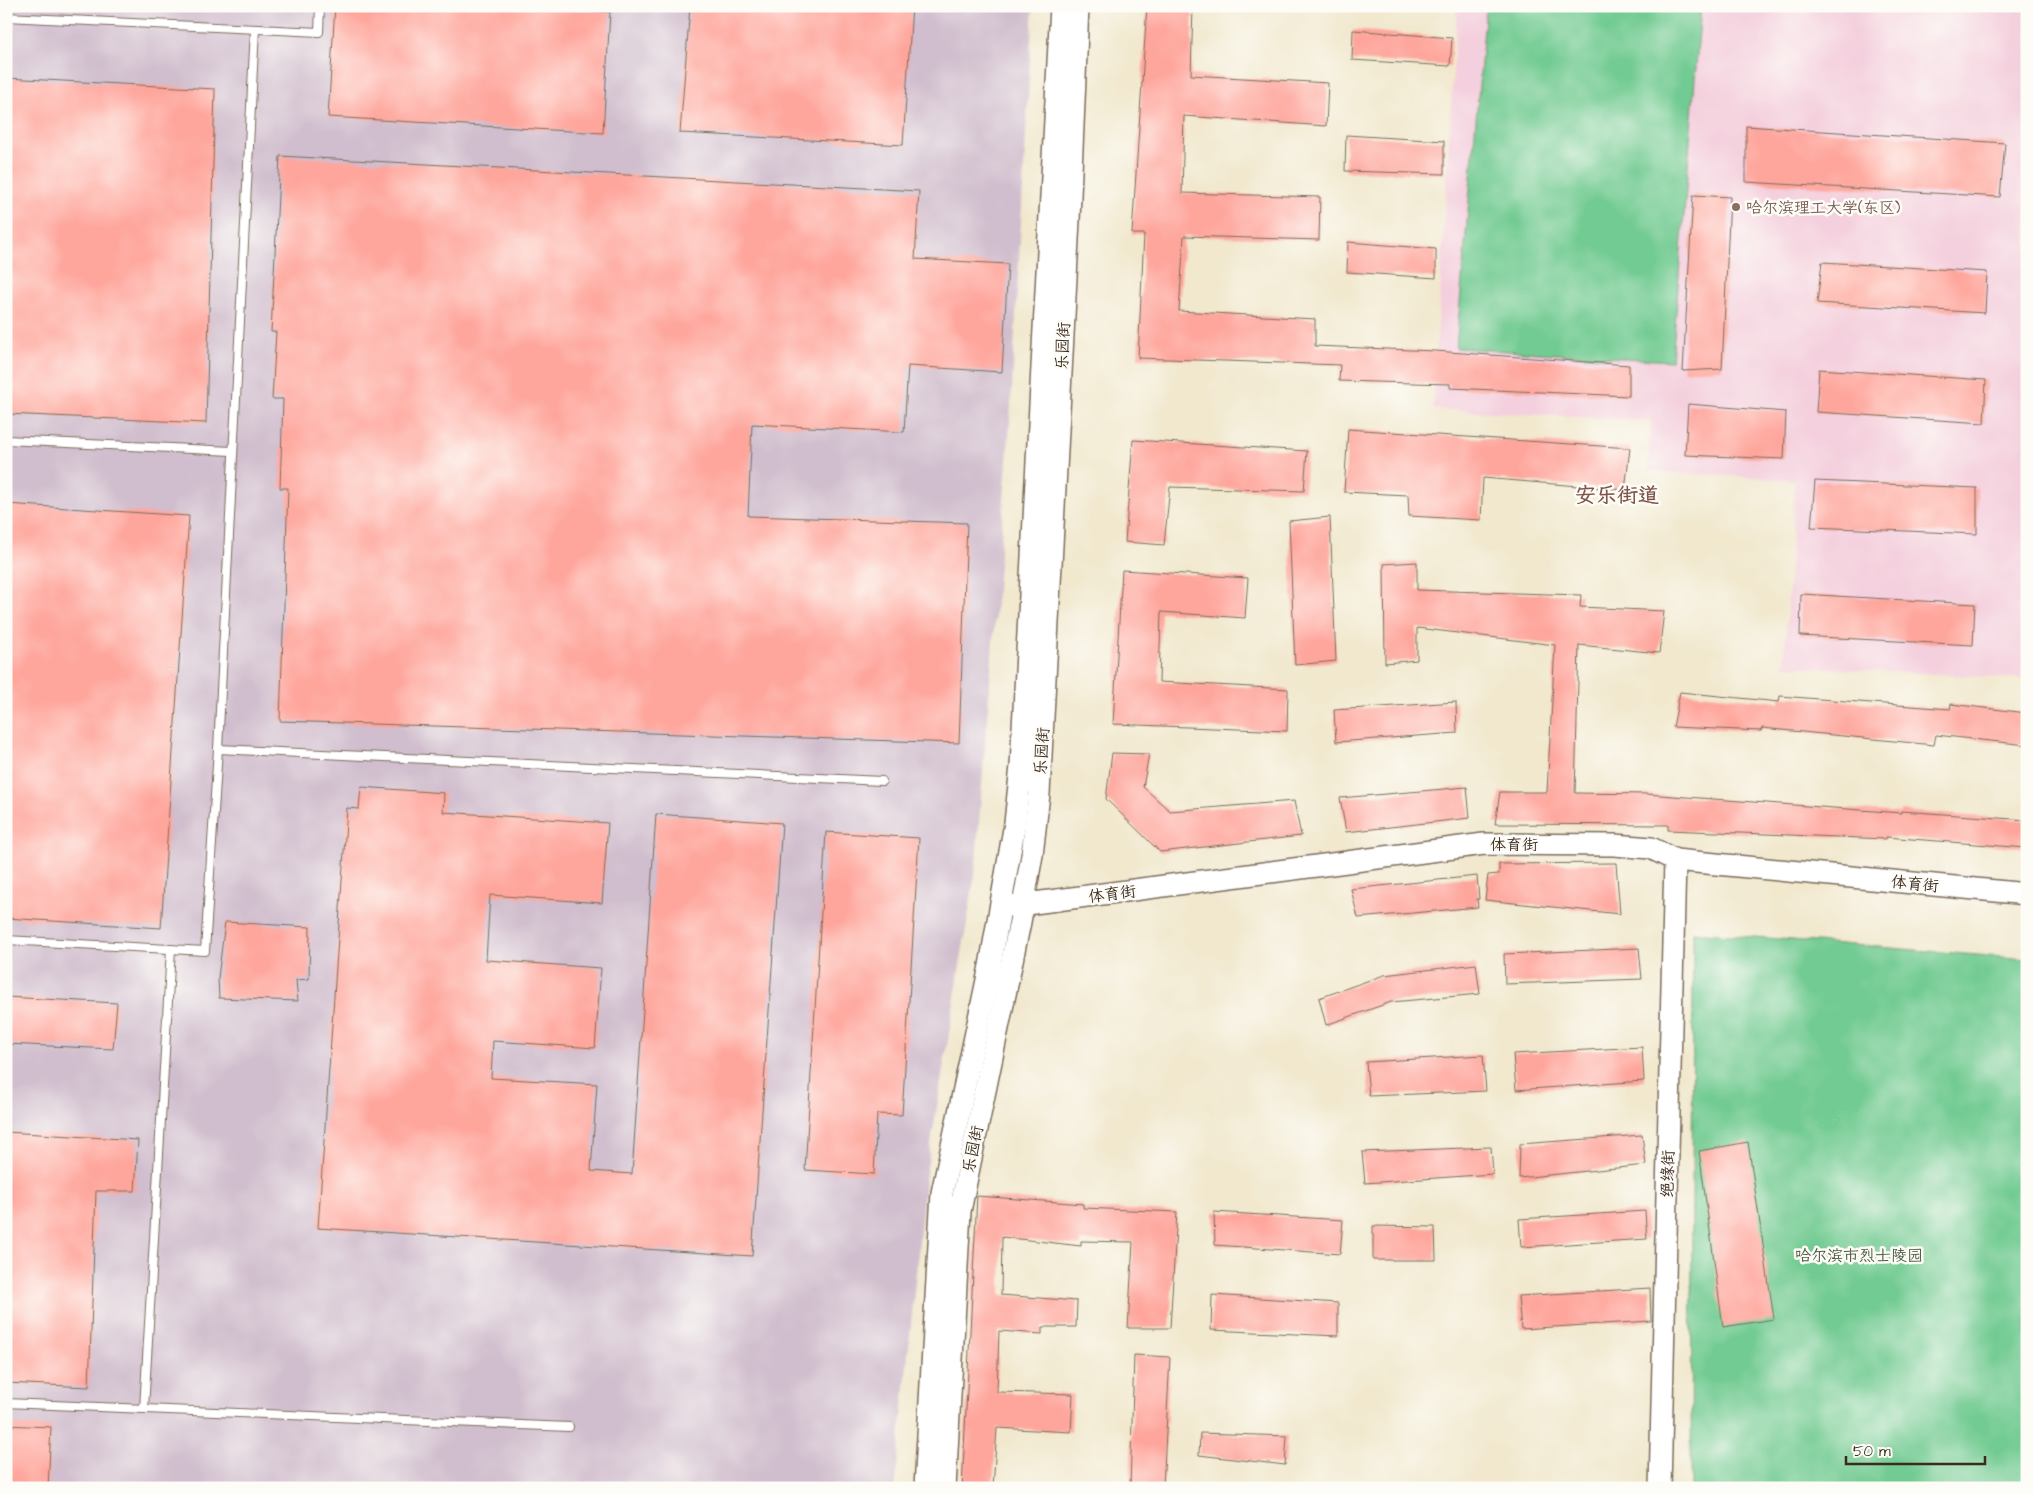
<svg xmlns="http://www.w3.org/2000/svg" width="2033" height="1494" viewBox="0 0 2033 1494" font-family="'Architects Daughter','LXGW WenKai TC',sans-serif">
  <rect width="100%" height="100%" fill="#fdfcf7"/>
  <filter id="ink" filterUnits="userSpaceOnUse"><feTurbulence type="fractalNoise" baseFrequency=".02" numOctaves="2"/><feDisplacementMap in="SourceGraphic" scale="10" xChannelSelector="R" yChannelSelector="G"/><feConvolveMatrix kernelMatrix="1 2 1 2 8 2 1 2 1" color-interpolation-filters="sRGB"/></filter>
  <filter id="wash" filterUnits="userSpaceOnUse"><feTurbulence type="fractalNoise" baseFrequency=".0096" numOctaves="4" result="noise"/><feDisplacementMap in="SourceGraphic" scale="20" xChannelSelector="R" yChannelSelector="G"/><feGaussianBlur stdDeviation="1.12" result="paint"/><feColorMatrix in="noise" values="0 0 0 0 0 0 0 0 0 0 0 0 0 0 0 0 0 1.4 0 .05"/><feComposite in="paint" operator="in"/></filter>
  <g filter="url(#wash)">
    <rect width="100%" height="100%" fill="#f1e8ce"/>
    <polygon fill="#f4cfdd" points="1457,6 2027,6 2027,679 1784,666 1795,480 1648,471 1651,421 1433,409"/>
    <polygon fill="#d0bdcd" points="6,6 1033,6 1010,422 975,874 925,1180 895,1488 6,1488"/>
    <g fill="#72cb92" stroke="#567a58">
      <polygon points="1486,6 1701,6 1672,361 1456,348"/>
      <polygon points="1693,932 2027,959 2027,1488 1691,1488"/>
    </g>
    <g id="blocks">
      <g fill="#fea69c">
        <polygon points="335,6 507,6 610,12 603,133 328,117"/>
        <polygon points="690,6 912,6 903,145 680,133"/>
        <polygon points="1147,6 1193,6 1191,75 1328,83 1326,126 1184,116 1182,193 1320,197 1319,240 1184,236 1179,311 1315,319 1315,346 1435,351 1629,365 1629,396 1450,388 1450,384 1339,381 1340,365 1138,358 1144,234 1132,234"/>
        <polygon points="1353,30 1452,38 1450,66 1352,60"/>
        <polygon points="6,78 215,89 206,423 6,414"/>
        <polygon points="1746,126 2005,143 2000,197 1746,182"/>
        <polygon points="1346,135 1444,141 1444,174 1345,171"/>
        <polygon points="280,156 919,191 915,259 1008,264 1002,372 908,366 904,432 752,424 748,516 967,523 959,743 280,721 288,488 280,488 283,399 272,399 276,332 271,332"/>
        <polygon points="1693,195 1730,197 1722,369 1683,371"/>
        <polygon points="1348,242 1436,249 1436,278 1347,272"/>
        <polygon points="1822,262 1987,272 1985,313 1817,303"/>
        <polygon points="1819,369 1986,380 1984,423 1816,412"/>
        <polygon points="1688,404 1786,412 1784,459 1685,455"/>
        <polygon points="1348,429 1630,448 1625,490 1483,478 1481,520 1409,516 1408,495 1344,492"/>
        <polygon points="1133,440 1307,451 1304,491 1170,487 1164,545 1125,542"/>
        <polygon points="1815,481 1977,488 1977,534 1811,527"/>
        <polygon points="6,504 189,516 161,928 6,918"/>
        <polygon points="1330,517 1336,661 1295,665 1289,521"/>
        <polygon points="1417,562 1417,590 1581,595 1580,607 1664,611 1659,653 1579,645 1575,793 1646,794 1901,813 1901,811 2027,820 2027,848 1886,837 1886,839 1668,830 1668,825 1495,824 1500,792 1547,792 1555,645 1417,628 1417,660 1385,663 1384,564"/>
        <polygon points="1122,570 1248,578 1245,618 1161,612 1159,682 1288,689 1287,731 1113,724"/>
        <polygon points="1801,594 1975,604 1973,645 1800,636"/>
        <polygon points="1680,692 1779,702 1780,696 1950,709 1951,704 2027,713 2027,745 1936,735 1934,745 1762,728 1761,731 1673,727"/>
        <polygon points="1456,702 1457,733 1336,742 1334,710"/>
        <polygon points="1112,753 1149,754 1143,787 1170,811 1294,801 1301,836 1160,852 1106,799"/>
        <polygon points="361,787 444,793 443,812 608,823 602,903 490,895 486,960 601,968 595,1048 493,1041 491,1078 597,1084 591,1171 632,1174 656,814 782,823 752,1256 318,1228 347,808 359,809"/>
        <polygon points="1467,787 1470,818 1346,832 1340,798"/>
        <polygon points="826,832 919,838 902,1115 877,1114 874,1174 805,1170"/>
        <polygon points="1616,863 1620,914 1485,900 1488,875 1499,874 1499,864"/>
        <polygon points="1477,876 1479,899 1477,899 1478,907 1358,918 1351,889"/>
        <polygon points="225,922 310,927 309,979 296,980 298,1001 219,998 218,978"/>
        <polygon points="1639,948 1642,979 1505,984 1504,954"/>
        <polygon points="1476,964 1480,994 1391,1002 1326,1025 1319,998 1384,975"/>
        <polygon points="6,997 117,1003 113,1049 6,1044"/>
        <polygon points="1642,1047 1644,1081 1516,1090 1513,1054"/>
        <polygon points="1483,1055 1486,1091 1369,1096 1366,1062"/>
        <polygon points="6,1132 138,1140 135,1191 96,1191 89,1387 6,1383"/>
        <polygon points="1642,1135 1646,1165 1519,1178 1520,1144"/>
        <polygon points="1748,1142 1774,1319 1723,1327 1699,1151"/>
        <polygon points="1491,1147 1493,1174 1365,1183 1362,1152"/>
        <polygon points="977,1196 1083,1204 1083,1208 1177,1212 1170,1328 1128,1328 1133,1242 1081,1241 1081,1246 1002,1237 1001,1295 1077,1301 1076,1327 1042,1327 1042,1334 999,1331 997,1392 1073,1394 1071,1432 997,1428 993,1488 962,1488"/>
        <polygon points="1645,1211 1647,1239 1521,1247 1519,1219"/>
        <polygon points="1214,1212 1343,1220 1340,1254 1215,1245"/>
        <polygon points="1373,1226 1435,1227 1436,1260 1373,1260"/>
        <polygon points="1650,1288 1651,1321 1521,1329 1518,1296"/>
        <polygon points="1212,1295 1338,1303 1338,1336 1211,1330"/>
        <polygon points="1134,1355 1170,1357 1163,1488 1130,1488"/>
        <polygon points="6,1425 51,1427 48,1488 6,1488"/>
        <polygon points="1200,1433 1287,1436 1285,1465 1199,1455"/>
      </g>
    </g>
  </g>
  <g filter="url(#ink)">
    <use href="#blocks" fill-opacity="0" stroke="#7b6c5c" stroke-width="1"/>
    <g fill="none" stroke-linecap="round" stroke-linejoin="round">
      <g stroke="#7b6c5c" stroke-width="10">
        <g id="lane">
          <polyline points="6,17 319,32 320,6"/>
          <polyline points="6,440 232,451"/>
          <polyline points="218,749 882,781"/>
          <polyline points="6,940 205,951 218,749 255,29"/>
          <polyline points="6,1403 569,1427"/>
          <polyline points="144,1409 171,949"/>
        </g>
      </g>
      <g stroke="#7b6c5c" stroke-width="24">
        <g id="secondary">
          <polyline points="1011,906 1484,844 1614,845 1651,848 1675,860 2027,894"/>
          <polyline points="925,1488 942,1193 990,966 1015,823 1021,766 1061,6"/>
          <polyline points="945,1488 960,1211 1020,922 1032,855 1039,794 1069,220 1078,6"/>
          <polyline points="1660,1488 1675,860"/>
        </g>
      </g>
      <use href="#lane" stroke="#fff" stroke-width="8"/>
      <use href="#secondary" stroke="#fff" stroke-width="21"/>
    </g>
  </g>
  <circle fill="#8d6e63" stroke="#fdfcf7" stroke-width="2" cx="1736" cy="207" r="5"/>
  <g text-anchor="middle" stroke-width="5" stroke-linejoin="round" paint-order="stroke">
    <g font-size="16" fill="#785e54" stroke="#fdfcf7" text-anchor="start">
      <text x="1746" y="213">哈尔滨理工大学(东区)</text>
    </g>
    <g font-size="16" fill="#3b2a1e" stroke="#fdfcf7">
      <text transform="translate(1062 346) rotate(-87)" y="6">乐园街</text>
      <text transform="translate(1041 751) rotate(-86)" y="6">乐园街</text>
      <text x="1514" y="850">体育街</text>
      <text transform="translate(1915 883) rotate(6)" y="6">体育街</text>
      <text transform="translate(1112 893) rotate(-7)" y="6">体育街</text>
      <text transform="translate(972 1149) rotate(-78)" y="6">乐园街</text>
      <text transform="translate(1667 1174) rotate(-89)" y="6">绝缘街</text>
    </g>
    <g font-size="16" fill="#4c5a41" stroke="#fdfcf7">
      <text x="1859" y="1261">哈尔滨市烈士陵园</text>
    </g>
    <g font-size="21" font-weight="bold" fill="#7f554a" stroke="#fdfcf7">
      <text x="1617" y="502">安乐街道</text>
    </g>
  </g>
  <rect width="2033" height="1494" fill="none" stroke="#fdfcf7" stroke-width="25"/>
  <path d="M1846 1456v8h139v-8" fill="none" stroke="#3b2a1e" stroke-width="2.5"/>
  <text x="1853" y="1456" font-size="15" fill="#3b2a1e" stroke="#fdfcf7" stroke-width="4" paint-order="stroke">50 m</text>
</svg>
